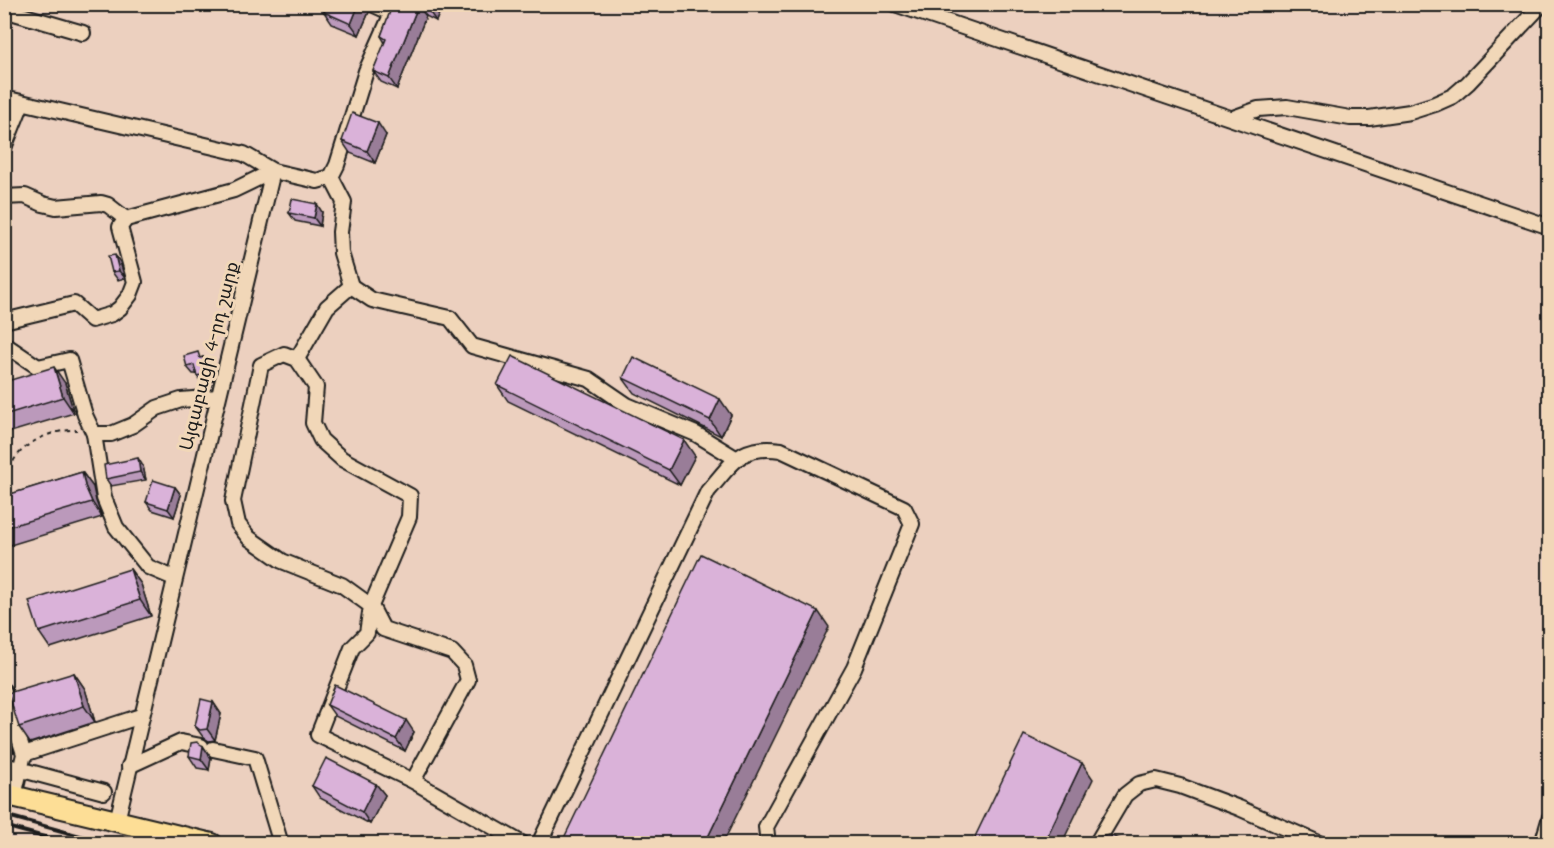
<svg xmlns="http://www.w3.org/2000/svg" width="1554" height="848" viewBox="0 0 1554 848" font-family="Mali,'Noto Sans Armenian',sans-serif">
  <rect width="100%" height="100%" fill="#ecd0bf"/>
  <filter id="ink" filterUnits="userSpaceOnUse"><feTurbulence type="fractalNoise" baseFrequency=".0167" numOctaves="2"/><feDisplacementMap in="SourceGraphic" scale="12" xChannelSelector="R" yChannelSelector="G"/><feConvolveMatrix kernelMatrix="1 2 1 2 8 2 1 2 1" color-interpolation-filters="sRGB"/></filter>
  <g filter="url(#ink)">
    <g fill="none" stroke-linecap="round" stroke-linejoin="round">
      <g stroke="#1c1c1c" stroke-width="18">
        <g id="minor">
          <polyline points="372,4 392,13"/>
          <polyline points="895,4 1550,227"/>
          <polyline points="4,10 83,33"/>
          <polyline points="4,98 244,154 273,171 117,821"/>
          <polyline points="1233,118 1258,109 1287,107 1350,118 1369,118 1410,112 1435,104 1453,96 1468,83 1542,4"/>
          <polyline points="4,148 22,103"/>
          <polyline points="331,177 344,202 340,232 341,253 351,286"/>
          <polyline points="4,197 25,196 43,204 56,207 101,203 108,205 126,219"/>
          <polyline points="4,321 74,304 92,320 112,314 120,308 130,295 135,282 120,227 126,219 234,190 273,171 317,181 331,177 337,165 366,71 396,4"/>
          <polyline points="4,344 38,367 69,360 85,415 94,434 111,434 133,425 157,408 181,400 218,397"/>
          <polyline points="297,359 327,307 351,286 372,300 450,318 472,346 589,379 627,405 696,434 737,459"/>
          <polyline points="94,434 104,498 116,527 148,567 174,578"/>
          <polyline points="4,691 24,754 14,796"/>
          <polyline points="213,749 255,758 281,844"/>
          <polyline points="24,754 141,716"/>
          <polyline points="4,765 104,792"/>
          <polyline points="129,766 181,742 201,746"/>
          <polyline points="413,781 468,680 464,665 452,652 383,629 371,606 342,585 282,561 249,538 238,524 233,501 261,365 284,354 297,359 316,387 313,423 321,440 342,459 410,496 409,517 371,606 367,633 352,648 318,735 413,781 523,844"/>
          <path d="M539,844L708,491C733,463 740,444 781,450L904,508L912,524L854,668L766,827L768,844"/>
          <polyline points="1096,844 1125,795 1139,784 1156,780 1180,786 1239,808 1321,844"/>
          <polyline points="1542,844 1550,817"/>
        </g>
      </g>
      <g stroke="#1c1c1c" stroke-width="24">
        <polyline id="highway" points="4,794 212,844"/>
      </g>
      <path stroke="#1c1c1c" stroke-width="2" stroke-dasharray="4.5 4.5" stroke-linecap="butt" d="M4,487C7,479 10,468 14,460C27,440 55,429 77,430"/>
      <use href="#minor" stroke="#f1d7b8" stroke-width="14"/>
      <use href="#highway" stroke="#fdde96" stroke-width="20"/>
      <g stroke="#1c1c1c" stroke-width="4">
        <polyline points="4,815 109,844"/>
        <polyline points="4,826 70,844"/>
      </g>
    </g>
    <g fill="#b9b" stroke="#1c1c1c" stroke-width="1.5">
      <polygon points="394,4 443,4 436,21 426,16 397,89 381,82 373,71 385,43 381,36"/>
      <polygon points="324,12 369,12 359,35 332,24"/>
      <polygon points="386,135 375,163 350,153 342,141"/>
      <polygon points="322,212 320,226 295,221 289,213"/>
      <polygon points="120,262 125,278 118,280 112,272"/>
      <polygon points="203,357 209,365 213,381 202,384 197,376 196,374 193,374 187,367"/>
      <polygon points="623,378 731,415 721,436 634,393"/>
      <polygon points="4,382 65,383 74,413 4,434"/>
      <polygon points="497,385 695,456 680,485 508,401"/>
      <polygon points="143,466 146,480 111,486 106,479"/>
      <polygon points="82,472 93,487 96,501 102,517 4,547 4,496"/>
      <polygon points="175,487 181,495 174,517 152,510 146,502"/>
      <polygon points="130,569 141,584 151,616 50,648 39,632"/>
      <polygon points="74,673 85,689 95,722 30,743 19,727"/>
      <polygon points="213,702 221,714 215,740 209,741 203,737 195,726"/>
      <polygon points="327,705 414,732 405,751 335,716"/>
      <polygon points="4,722 14,752 4,755"/>
      <polygon points="203,746 211,758 209,770 197,768 189,756"/>
      <polygon points="376,784 385,795 370,824 320,798 312,786"/>
    </g>
    <g fill="#997d98" stroke="#1c1c1c" stroke-width="1.5">
      <polygon points="359,4 363,4 369,12 359,35 351,24"/>
      <polygon points="431,4 443,4 436,21 428,10"/>
      <polygon points="418,6 426,16 397,89 389,78"/>
      <polygon points="378,123 386,135 375,163 367,151"/>
      <polygon points="317,204 322,212 320,226 314,218"/>
      <polygon points="115,255 120,262 125,278 119,271"/>
      <polygon points="203,357 209,365 213,381 207,373"/>
      <polygon points="54,367 65,383 74,413 63,397"/>
      <polygon points="720,399 731,415 721,436 710,420"/>
      <polygon points="684,440 695,456 680,485 669,470"/>
      <polygon points="138,458 143,466 146,480 140,472"/>
      <polygon points="82,472 93,487 96,501 102,517 92,502 85,486"/>
      <polygon points="175,487 181,495 174,517 168,509"/>
      <polygon points="130,569 141,584 151,616 140,600"/>
      <polygon points="818,611 829,627 723,843 705,843"/>
      <polygon points="74,673 85,689 95,722 84,706"/>
      <polygon points="213,702 221,714 215,740 207,729"/>
      <polygon points="406,720 414,732 405,751 396,739"/>
      <polygon points="4,722 14,752 7,742 4,735"/>
      <polygon points="203,746 211,758 209,770 201,759"/>
      <polygon points="1082,763 1093,779 1062,843 1044,843"/>
      <polygon points="376,784 385,795 370,824 362,812"/>
    </g>
    <g fill="#dab2d9" stroke="#1c1c1c" stroke-width="1.5">
      <polygon points="327,4 359,4 351,24 324,12"/>
      <polygon points="394,4 431,4 428,10 418,6 389,78 373,71 386,39 381,36 392,6"/>
      <polygon points="352,113 378,123 367,151 342,141"/>
      <polygon points="292,199 317,204 314,218 289,213"/>
      <polygon points="115,255 119,271 112,272 108,256"/>
      <polygon points="198,352 200,358 203,357 207,373 197,376 194,365 187,367 184,356"/>
      <polygon points="512,356 684,440 669,470 497,385"/>
      <polygon points="633,357 720,399 710,420 623,378"/>
      <polygon points="54,367 63,397 4,415 4,382"/>
      <polygon points="138,458 140,472 106,479 104,465"/>
      <polygon points="82,472 85,486 92,502 4,528 4,496"/>
      <polygon points="153,480 175,487 168,509 146,502"/>
      <polygon points="701,554 818,611 705,843 570,843 563,840"/>
      <polygon points="130,569 140,600 39,632 29,601"/>
      <polygon points="74,673 84,706 19,727 8,693"/>
      <polygon points="335,685 406,720 396,739 327,705"/>
      <polygon points="201,699 213,702 207,729 200,730 195,726"/>
      <polygon points="1024,735 1082,763 1044,843 972,843"/>
      <polygon points="197,742 203,746 201,759 189,756 191,743"/>
      <polygon points="326,758 376,784 362,812 312,786"/>
      <polygon points="1109,835 1130,843 1097,843 1099,837"/>
    </g>
  </g>
  <g text-anchor="middle" stroke-width="6" stroke-linejoin="round" paint-order="stroke">
    <g font-size="18" fill="#1c1c1c" stroke="#f1d7b8">
      <text transform="translate(209 356) rotate(-76)" y="6">Այգաբացի 4-րդ շարք</text>
    </g>
  </g>
  <rect width="1554" height="848" fill="none" stroke="#f1d7b8" stroke-width="24"/>
  <rect x="12" y="12" width="1530" height="824" fill="none" stroke="#1c1c1c" stroke-width="2" filter="url(#ink)"/>
</svg>
